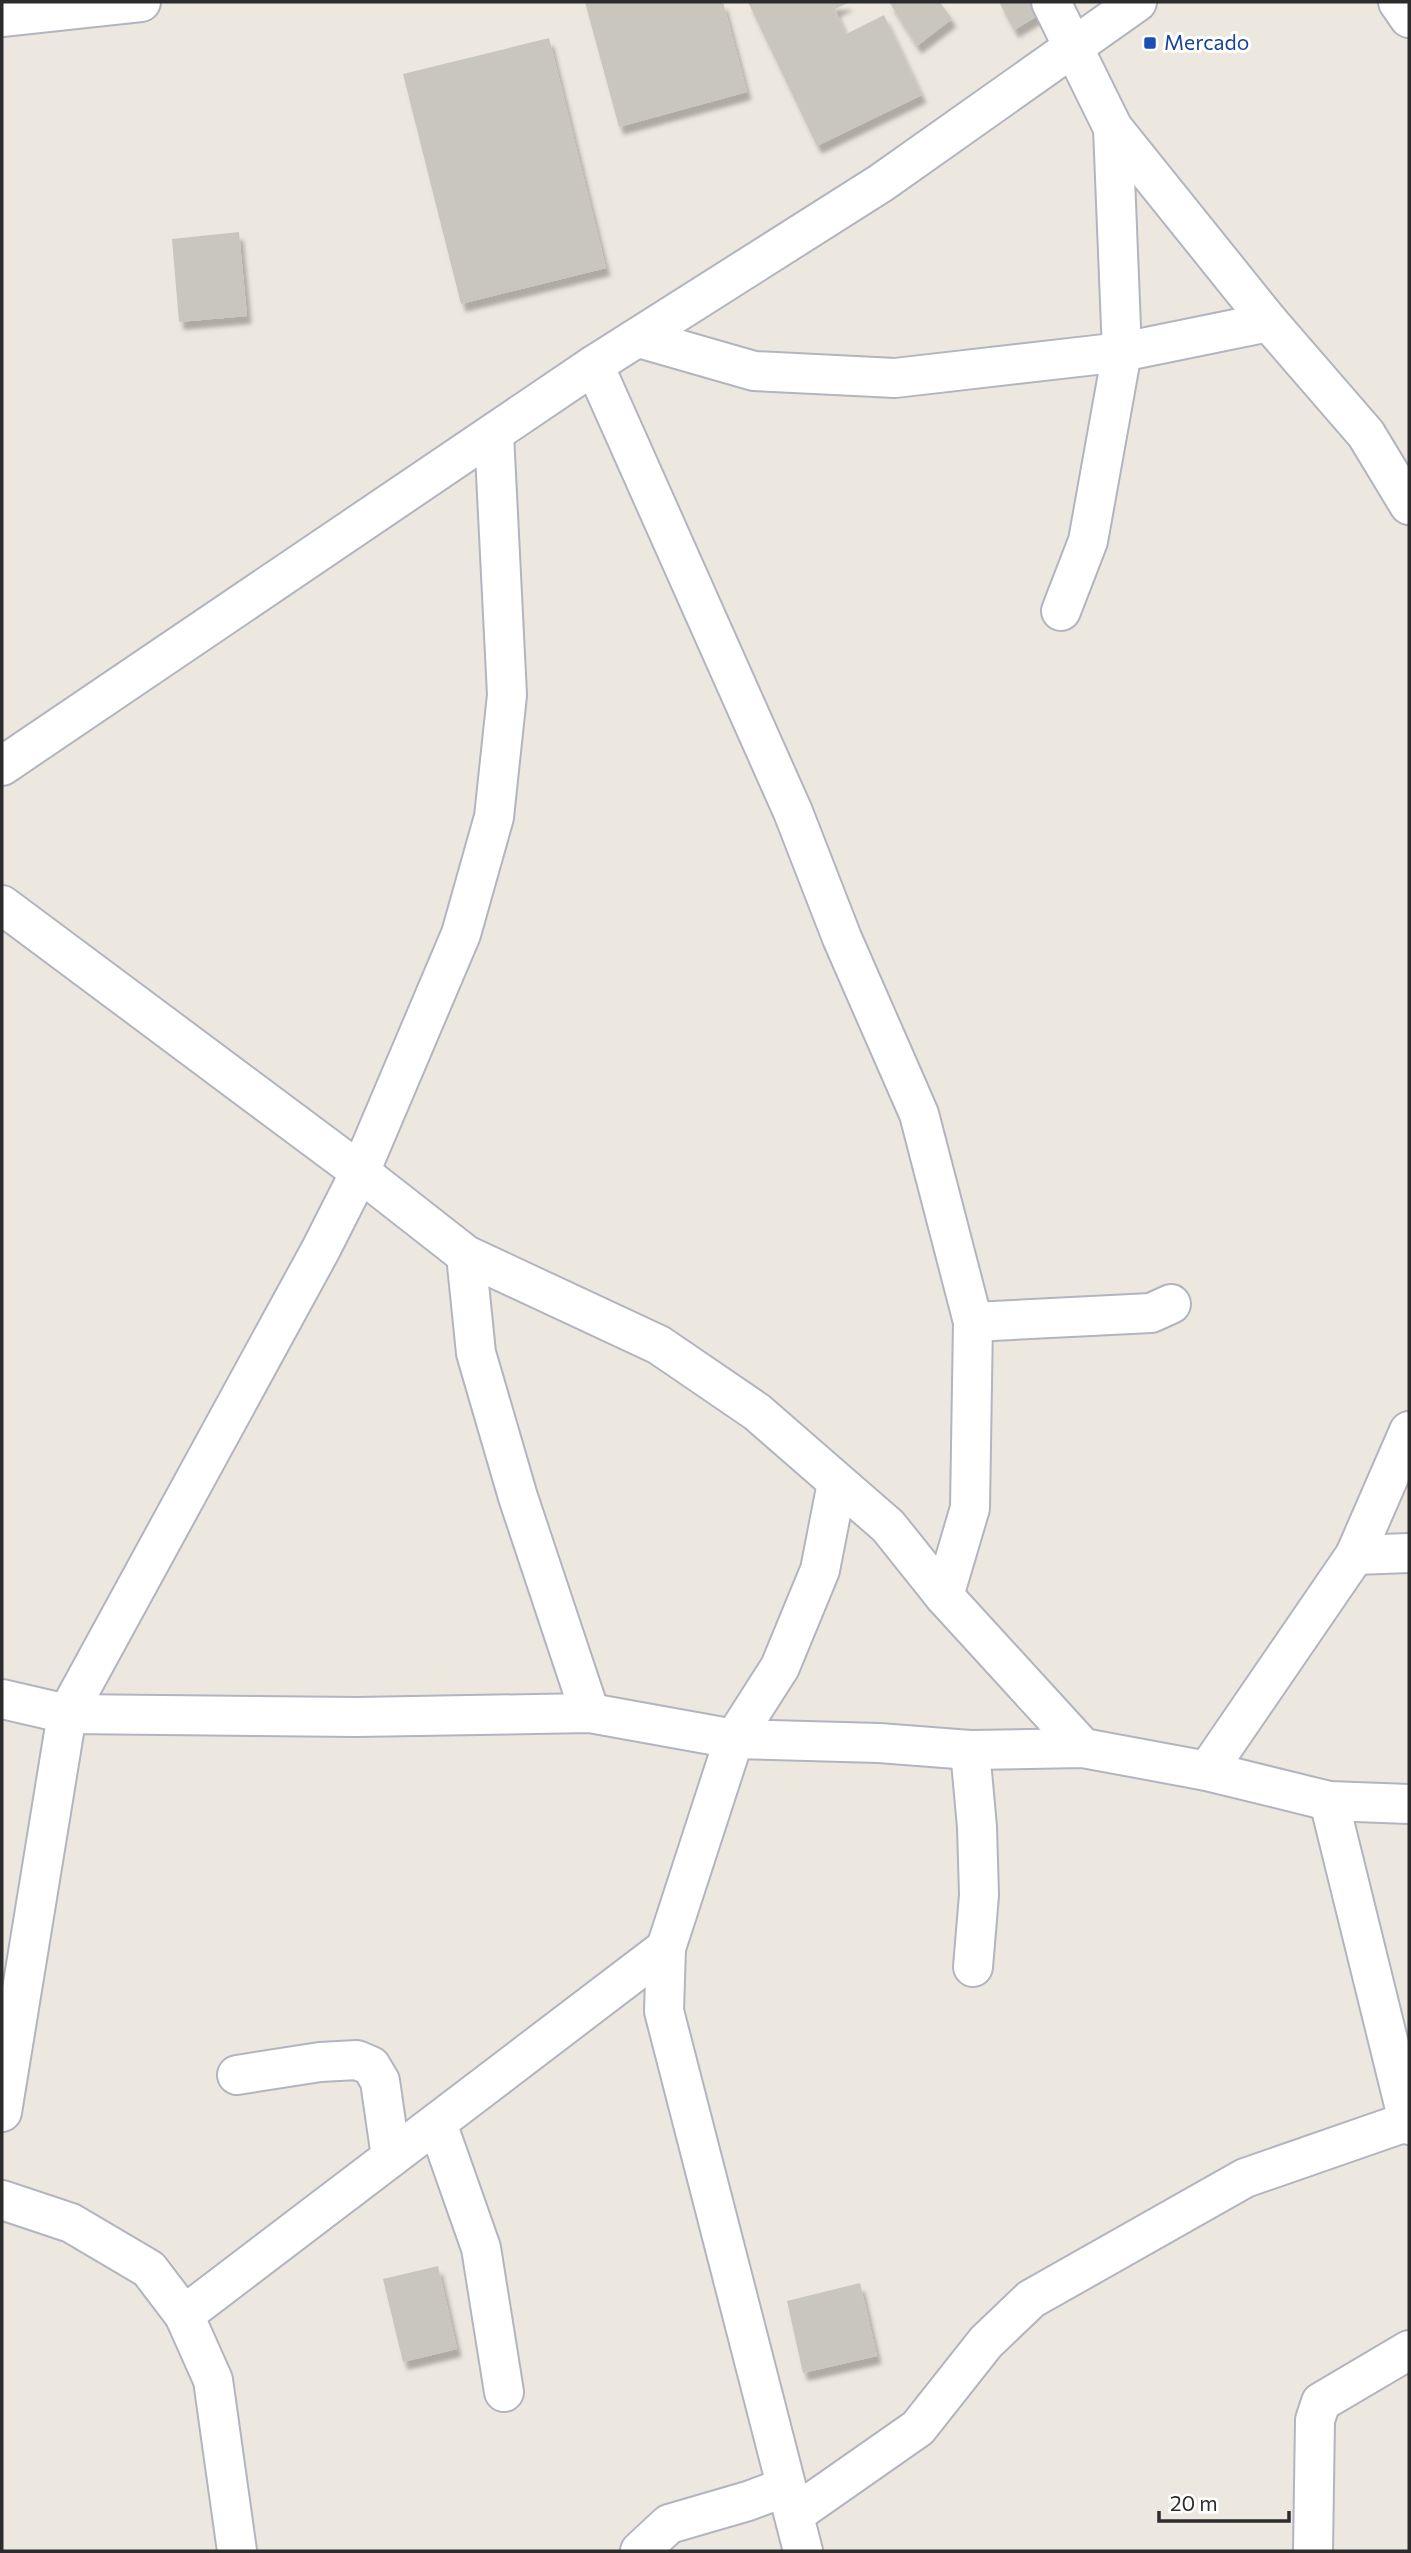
<svg xmlns="http://www.w3.org/2000/svg" width="1411" height="2553" viewBox="0 0 1411 2553" font-family="Commissioner,sans-serif">
  <defs>
    <filter id="shadow"><feDropShadow dx="4.5" dy="8" stdDeviation="2" flood-color="#0004"/></filter>
  </defs>
  <rect width="100%" height="100%" fill="#ede8df"/>
  <g fill="#c9c6bd" filter="url(#shadow)">
    <polygon points="585,2 723,2 747,92 619,127"/>
    <polygon points="748,2 850,2 835,9 846,34 884,15 922,95 817,146"/>
    <polygon points="889,2 940,2 952,19 917,46"/>
    <polygon points="999,2 1039,2 1044,12 1014,30"/>
    <polygon points="549,38 606,268 461,304 403,74"/>
    <polygon points="239,232 247,316 179,322 172,239"/>
    <polygon points="438,2266 457,2349 403,2362 383,2279"/>
    <polygon points="860,2283 877,2356 803,2373 787,2301"/>
  </g>
  <g fill="none" stroke-linecap="round" stroke-linejoin="round">
    <g stroke="#b2b4bf" stroke-width="42">
      <g id="minor">
        <polyline points="1051,2 1113,128 1269,322 1366,434 1409,505"/>
        <polyline points="1398,2 1409,18"/>
        <polyline points="2,17 141,2"/>
        <polyline points="639,338 754,371 895,378 1122,352 1269,322"/>
        <polyline points="594,365 793,812 842,938 919,1114 973,1322 970,1508 944,1596"/>
        <polyline points="1061,611 1088,541 1122,352 1113,128"/>
        <polyline points="2,766 594,365 881,183 1137,2"/>
        <polyline points="2,905 360,1172 466,1255 659,1345 757,1412 888,1526 944,1596 1083,1748"/>
        <polyline points="466,1255 476,1353 518,1497 590,1713"/>
        <polyline points="973,1322 1151,1313 1171,1304"/>
        <polyline points="1355,1555 1409,1553"/>
        <polyline points="2,1699 67,1714 357,1717 590,1713 734,1739 879,1743 970,1750 1083,1748 1207,1771 1329,1801 1409,1804"/>
        <polyline points="970,1750 977,1827 979,1895 973,1967"/>
        <polyline points="1207,1771 1355,1555 1409,1431"/>
        <polyline points="1329,1801 1409,2125"/>
        <polyline points="237,2075 320,2062 357,2060 371,2066 380,2081 391,2157"/>
        <polyline points="2,2112 67,1714 321,1249 360,1172 461,934 494,817 507,695 494,434"/>
        <polyline points="437,2123 481,2248 504,2392"/>
        <polyline points="2,2200 71,2223 149,2269 184,2315 213,2380 237,2551"/>
        <polyline points="184,2315 666,1948"/>
        <polyline points="795,2514 918,2428 986,2342 1031,2299 1245,2178 1409,2121"/>
        <polyline points="640,2551 669,2524 748,2501 786,2487"/>
        <polyline points="803,2551 664,2011 666,1948 734,1739 780,1667 820,1570 837,1483"/>
        <polyline points="1313,2551 1315,2420 1321,2402 1409,2350"/>
      </g>
    </g>
    <use href="#minor" stroke="#fff" stroke-width="38"/>
  </g>
  <rect fill="#1a4fb4" stroke="#fff" stroke-width="2.5" x="1143" y="36" width="14" height="14" rx="3.5"/>
  <g text-anchor="middle" stroke-width="6" stroke-linejoin="round" paint-order="stroke">
    <g font-size="21" fill="#164399" stroke="#fff" text-anchor="start">
      <text x="1164" y="50">Mercado</text>
    </g>
  </g>
  <rect width="1411" height="2553" fill="none" stroke="#2c2c2c" stroke-width="7"/>
  <path d="M1159 2511v10h130v-10" fill="none" stroke="#2c2c2c" stroke-width="3.5"/>
  <text x="1170" y="2511" font-size="21" fill="#2c2c2c" stroke="#ffffff" stroke-width="5" paint-order="stroke">20 m</text>
</svg>
